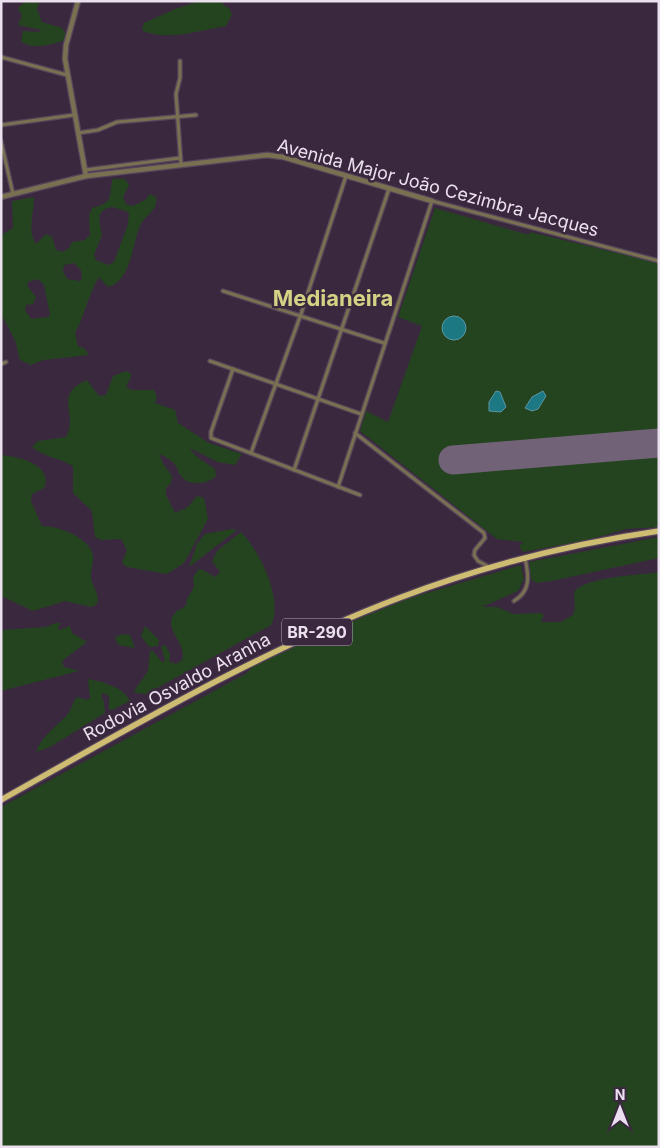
<svg xmlns="http://www.w3.org/2000/svg" width="660" height="1148" viewBox="0 0 660 1148" font-family="Inter,sans-serif">
  <rect width="100%" height="100%" fill="#3a283f"/>
  <g fill="#244420" fill-rule="evenodd">
    <path d="M25,1H40L37,9L42,22L62,28L66,34L63,41C51,44 32,51 21,41L23,31L39,32L41,30L18,25L22,16L18,8Z"/>
    <path d="M200,1H224L223,5L229,8L232,14L226,26C204,30 163,42 142,30L144,23L175,9Z"/>
    <path d="M112,179H125L129,185L123,197L126,204L133,206L145,200L150,194L156,197C158,212 145,214 140,226C132,245 131,281 108,287L99,277C88,295 85,315 75,333L78,346L85,349L89,355L43,360L31,365L20,360L15,340L1,314V235L13,228L12,201L34,197C34,213 27,231 36,244L46,234L52,237L56,250L63,252L69,248L72,242L85,240L90,235L89,215L92,208C112,203 110,199 112,179ZM112,207L129,212L128,224L114,262L108,265L96,260L94,255L102,235C100,222 94,210 112,207ZM74,263L81,270L82,279L79,281L67,279L63,271L64,265ZM38,279L44,285L50,315L48,317L31,319L25,310L26,305L33,304L36,297L27,285L28,282Z"/>
    <polygon points="435,208 529,235 530,232 659,263 659,527 626,529 588,540 523,552 519,546 524,542 497,539 360,431 366,411 388,422 422,326 398,317"/>
    <path d="M126,371L132,374L126,387L132,390H154L157,397L155,403L175,410L178,423L209,443L242,454L235,465L218,462L189,448L197,457L215,469L216,476C207,485 189,486 181,476C178,473 178,468 175,465C172,460 164,456 159,454L164,465L172,476L171,483L166,488V495L175,513L188,507L197,496L204,498L208,519L184,563L167,574L127,567L122,563L127,550L121,539L101,540L95,537L92,511L73,493V466C59,458 44,457 32,447L38,441L66,437C79,412 52,395 87,380L99,396L106,395L113,376Z"/>
    <path d="M1,455C18,456 54,465 44,488L32,494L31,501L42,526C58,526 89,537 93,555C94,563 90,571 91,578C93,588 100,594 97,604L91,607L65,601L33,611L1,596Z"/>
    <polygon points="232,529 237,530 189,567 197,544 205,534"/>
    <path d="M241,532C259,550 284,600 271,625L152,691L146,694L136,693L134,691L148,671L150,651H153L162,662L165,661L161,646L165,645L170,654L169,661L176,664L182,660C188,643 160,627 176,612C178,609 183,609 186,605L187,599L194,587L193,577L199,569L203,570L215,577L220,572L212,561L218,550Z"/>
    <polygon points="659,537 659,558 551,581 536,583 531,579 529,562"/>
    <path d="M521,565L524,579L518,591L482,607H497L514,614L540,613L544,615L541,622H561L573,615L575,608L574,593C581,577 641,575 659,572V1147H1V807L247,673L252,667L335,628L410,598Z"/>
    <polygon points="56,623 61,623 58,627 59,630 70,626 72,633 87,642 62,661 64,667 79,671 1,691 1,630 46,627"/>
    <polygon points="145,626 159,640 158,646 149,647 141,636"/>
    <polygon points="124,634 130,635 135,648 119,645 115,639 117,636"/>
    <path d="M88,679C101,681 125,688 130,701L112,710L109,709V696L103,693L101,696L104,702L105,713L50,747L36,752C41,737 57,726 67,715C72,710 72,703 77,697L87,700L90,698Z"/>
  </g>
  <g fill="#1c7883" stroke="#5a97a3">
    <circle cx="454" cy="328" r="12"/>
    <polygon points="496,391 500,392 506,407 501,412 489,411 489,402"/>
    <polygon points="543,391 546,396 538,409 532,411 525,408 532,397"/>
  </g>
  <g fill="none" stroke-linecap="round" stroke-linejoin="round">
    <polyline stroke="#726277" stroke-width="29" points="453,460 659,443"/>
    <g stroke="#56455b" stroke-width="5.5">
      <g id="minor">
        <polyline points="1,57 67,75"/>
        <polyline points="180,61 180,78 176,94 181,164"/>
        <polyline points="1,125 74,115"/>
        <polyline points="78,133 98,130 117,122 196,115"/>
        <polyline points="1,141 13,194"/>
        <polyline points="85,170 180,158"/>
        <polyline points="223,291 384,343"/>
        <polyline points="210,361 361,414"/>
        <polyline points="1,364 6,362"/>
        <polyline points="233,369 211,432 211,438 360,495"/>
        <polyline points="355,433 484,533 485,538 475,550 474,555 478,561 489,567"/>
        <polyline points="251,453 301,314 346,176"/>
        <polyline points="294,470 389,189"/>
        <polyline points="338,487 432,201 659,261"/>
        <path d="M514,601C531,591 529,576 525,558"/>
      </g>
    </g>
    <g stroke="#56455b" stroke-width="7">
      <g id="tertiary">
        <polyline points="78,1 66,45 65,59 86,176"/>
        <polyline points="1,197 86,176 267,155 283,157 432,201"/>
      </g>
    </g>
    <g stroke="#56455b" stroke-width="8">
      <path id="trunk" d="M1,800C131,727 260,651 399,598C483,566 570,544 659,531"/>
    </g>
    <use href="#minor" stroke="#787051" stroke-width="3"/>
    <use href="#tertiary" stroke="#787051" stroke-width="4.5"/>
    <use href="#trunk" stroke="#cebc72" stroke-width="5.5"/>
  </g>
  <g text-anchor="middle" stroke-width="5" stroke-linejoin="round" paint-order="stroke">
    <rect fill="#3a283f" stroke="#b6a9ba" stroke-width="1" x="282" y="618.5" width="70" height="27" rx="4"/>
    <g font-size="16" font-weight="bold" fill="#ebe0ee">
      <text x="317" y="638">BR-290</text>
    </g>
    <g font-size="18" fill="#ebe0ee" stroke="#3a283f">
      <text transform="translate(438 188) rotate(15)" y="6">Avenida Major João Cezimbra Jacques</text>
      <text transform="translate(177 687) rotate(-28)" y="6">Rodovia Osvaldo Aranha</text>
    </g>
    <g font-size="22" font-weight="bold" fill="#d4d284" stroke="#3a283f">
      <text x="333" y="306">Medianeira</text>
    </g>
  </g>
  <rect width="660" height="1148" fill="none" stroke="#ebe0ee" stroke-width="5"/>
  <g transform="translate(620 1108)" stroke="#3a283f" stroke-width="4" paint-order="stroke">
  <path d="M0-4L9 19L0 12L-9 19Z" fill="#ebe0ee"/>
  <text y="-8" font-size="14" font-weight="bold" text-anchor="middle" fill="#ebe0ee">N</text>
  </g>
</svg>
